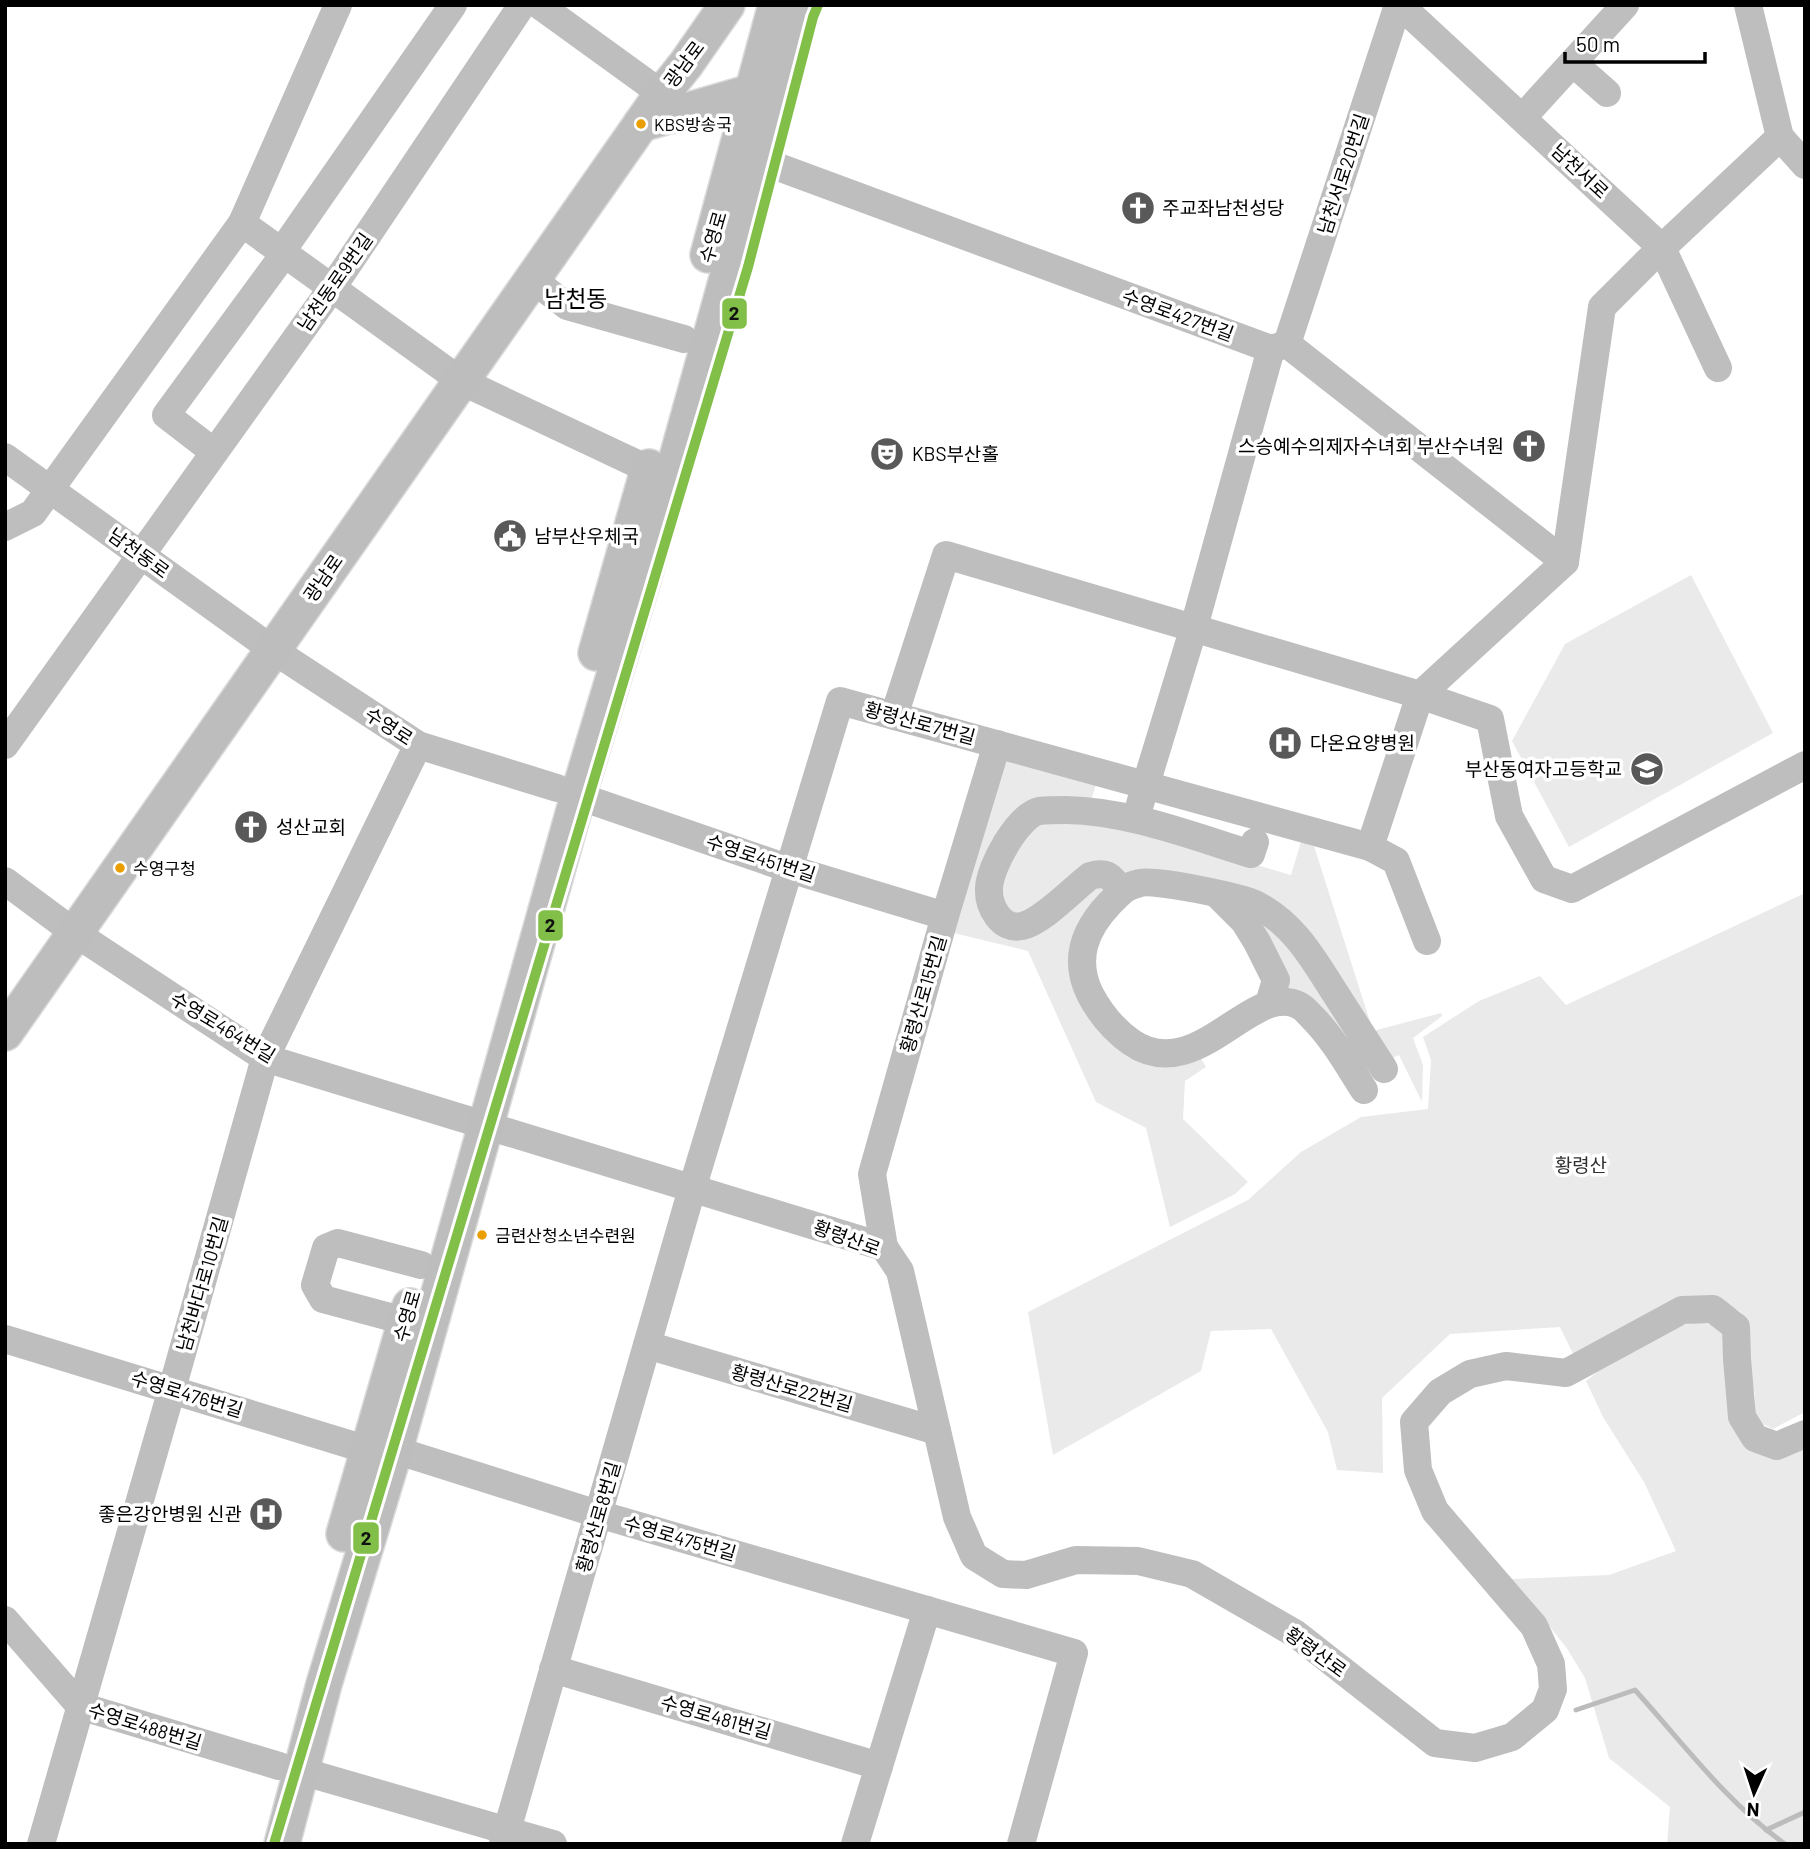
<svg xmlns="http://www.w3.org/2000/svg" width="1810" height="1849" viewBox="0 0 1810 1849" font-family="Barlow,'Noto Sans KR',sans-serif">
  <rect width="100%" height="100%" fill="#fff"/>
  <g fill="#eaeaea">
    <polygon points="1691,575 1773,733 1569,847 1512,741 1565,644"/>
    <polygon points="1009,754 1097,781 1091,801 1000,837 1001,931 1092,884 1107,889 1092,916 1098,1021 1199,1055 1206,1067 1185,1081 1183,1119 1248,1182 1235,1194 1170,1227 1146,1128 1096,1102 1028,951 945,931"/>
    <polygon points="1092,817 1291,875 1301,842 1314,846 1373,1031 1441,1013 1442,1016 1413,1038 1423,1065 1422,1102 1399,1055 1386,1061 1304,935 1115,870 1038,911 1007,916 995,899 1005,859 1033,821"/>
    <polygon points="1805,893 1805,1412 1773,1429 1754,1420 1755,1395 1747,1355 1749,1329 1741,1312 1719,1299 1695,1296 1673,1299 1646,1322 1576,1360 1560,1327 1450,1334 1382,1398 1383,1473 1337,1470 1328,1432 1271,1329 1211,1331 1201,1371 1053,1455 1028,1312 1248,1200 1301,1152 1361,1117 1428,1109 1431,1060 1423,1037 1479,1001 1540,976 1566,1005"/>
    <polygon points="1255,909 1278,925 1378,1066 1359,1079 1282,993"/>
    <polygon points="1696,1322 1717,1325 1728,1342 1737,1430 1751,1452 1778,1454 1805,1447 1805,1844 1667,1844 1670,1807 1609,1758 1585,1678 1566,1647 1511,1579 1609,1575 1676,1551 1644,1482 1603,1417 1586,1381 1597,1372 1671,1328"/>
  </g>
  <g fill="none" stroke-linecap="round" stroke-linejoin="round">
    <g stroke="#bcbcbc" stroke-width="5">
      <path d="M1576,1710L1635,1690C1683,1743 1727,1803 1785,1844"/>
      <polyline points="1766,1830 1805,1812"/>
    </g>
    <g stroke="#dbdbdb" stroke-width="38">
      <g id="major">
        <polyline points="641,124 772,86"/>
        <polyline points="708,255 776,5"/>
        <polyline points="596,653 649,467"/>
        <polyline points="5,1033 662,94 686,64 727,5"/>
        <polyline points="344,1534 410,1306"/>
        <polyline points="282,1844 324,1684 395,1450 578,796 644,576 760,160 801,5"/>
      </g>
    </g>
    <g stroke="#bebebe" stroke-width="28">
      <polyline points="539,5 662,94"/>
      <polyline points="1400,5 1662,248 1718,368"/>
      <polyline points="1748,5 1780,137 1805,165"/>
      <polyline points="1573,63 1607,93"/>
      <polyline points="1523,117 1625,5"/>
      <polyline points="743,154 1271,349 1287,344 1565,562"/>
      <polyline points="242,223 461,381 648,469"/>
      <polyline points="282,251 453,5"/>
      <polyline points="532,279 567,306 684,339"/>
      <polyline points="1287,344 1398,5"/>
      <polyline points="214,452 166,415 285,253"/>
      <polyline points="5,457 273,650 418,745 557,788"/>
      <polyline points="5,527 33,513 242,223 338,5"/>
      <polyline points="894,716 946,555 1420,695 1490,719 1509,816 1544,879 1572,889 1805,765"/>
      <polyline points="5,745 332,288 522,5"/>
      <polyline points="578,796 790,869 945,916"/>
      <polyline points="1140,804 1194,627 1271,349"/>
      <polyline points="5,881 75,933 265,1058 884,1247 900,1271 957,1517 974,1556 1003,1574 1026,1575 1076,1560 1138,1561 1192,1574 1296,1634 1435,1743 1475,1748 1512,1737 1545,1710 1553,1689 1551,1664 1534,1626 1435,1511 1418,1470 1414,1422 1440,1392 1470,1374 1506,1366 1566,1373 1682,1310 1713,1309 1736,1327 1737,1359 1742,1417 1755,1438 1777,1446 1805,1434"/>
      <path d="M1121,890C1111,877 1108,871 1090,876C1073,889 1042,922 1022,926C1001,931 988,906 989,888C990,866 1018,816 1039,811C1048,810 1057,810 1066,810C1129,811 1192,836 1251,854L1255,842"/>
      <polyline points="1217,894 1244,921 1257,942 1276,980 1269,1004"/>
      <polyline points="1427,941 1396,861 1370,847 1420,695 1565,562 1602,307 1648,261 1780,137"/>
      <path d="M1364,1090C1348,1065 1333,1038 1312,1017C1308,1013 1304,1008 1300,1006C1253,979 1197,1088 1131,1042C1114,1030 1100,1013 1090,994C1073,959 1085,929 1110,903C1122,892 1123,887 1140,883C1155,879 1241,897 1255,904C1294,924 1312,957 1335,993C1352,1019 1368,1044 1384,1069"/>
      <polyline points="884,1247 872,1174 945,916 997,744"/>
      <polyline points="405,1321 323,1299 315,1285 326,1248 338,1243 421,1265"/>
      <polyline points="5,1339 368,1450"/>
      <polyline points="647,1345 937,1431"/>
      <polyline points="395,1450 598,1514 1074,1653 1021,1844"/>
      <polyline points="5,1620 80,1706 279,1766"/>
      <polyline points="553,1669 879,1766"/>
      <polyline points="301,1771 553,1844"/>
      <polyline points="41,1844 172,1389 265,1058 418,745"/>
      <polyline points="503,1844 692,1189 840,701 1370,847"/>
      <polyline points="855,1844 927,1610"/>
    </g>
    <use href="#major" stroke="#bdbdbd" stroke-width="35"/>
    <g stroke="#fff" stroke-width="16">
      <polyline id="metro-1" points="274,1844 748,267 813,17 818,5"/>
    </g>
    <use href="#metro-1" stroke="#81bf48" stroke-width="10"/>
  </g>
  <defs>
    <g id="church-disc" transform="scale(1.75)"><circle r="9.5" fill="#595959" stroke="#fff"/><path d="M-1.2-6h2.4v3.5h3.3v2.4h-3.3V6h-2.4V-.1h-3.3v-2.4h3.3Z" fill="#fff"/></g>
    <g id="theatre-disc" transform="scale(1.75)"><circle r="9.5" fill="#595959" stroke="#fff"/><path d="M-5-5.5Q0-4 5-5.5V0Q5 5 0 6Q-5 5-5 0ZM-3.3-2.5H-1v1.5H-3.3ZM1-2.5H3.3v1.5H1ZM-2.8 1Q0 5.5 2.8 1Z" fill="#fff"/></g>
    <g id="civic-disc" transform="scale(1.75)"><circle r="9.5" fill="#595959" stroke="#fff"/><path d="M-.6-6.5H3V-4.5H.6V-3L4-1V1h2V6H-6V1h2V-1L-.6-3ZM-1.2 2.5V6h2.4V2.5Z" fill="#fff"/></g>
    <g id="hospital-disc" transform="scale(1.75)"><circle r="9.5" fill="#595959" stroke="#fff"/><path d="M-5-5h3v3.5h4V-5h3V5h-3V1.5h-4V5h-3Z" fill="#fff"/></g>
    <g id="school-disc" transform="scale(1.75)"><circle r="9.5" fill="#595959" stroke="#fff"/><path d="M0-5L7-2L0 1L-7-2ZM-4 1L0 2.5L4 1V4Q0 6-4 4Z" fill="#fff"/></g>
  </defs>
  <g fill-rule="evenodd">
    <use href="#church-disc" x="1138" y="208"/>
    <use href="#church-disc" x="1529" y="446"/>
    <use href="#theatre-disc" x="887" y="454"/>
    <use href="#civic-disc" x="510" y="536"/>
    <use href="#hospital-disc" x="1285" y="743"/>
    <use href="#school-disc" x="1647" y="769"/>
    <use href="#church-disc" x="251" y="827"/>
    <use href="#hospital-disc" x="266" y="1514"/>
  </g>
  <g fill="#eb9e00" stroke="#fff" stroke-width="2.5">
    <circle cx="641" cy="124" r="6"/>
    <circle cx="120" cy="868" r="6"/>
    <circle cx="482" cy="1235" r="6"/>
  </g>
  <g text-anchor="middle" stroke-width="7" stroke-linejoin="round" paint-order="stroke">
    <g font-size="17" fill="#000" stroke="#fff" text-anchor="start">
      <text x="654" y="131">KBS방송국</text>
      <text x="133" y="875">수영구청</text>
      <text x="495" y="1242">금련산청소년수련원</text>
    </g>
    <g font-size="19" fill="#000" stroke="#fff">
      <text transform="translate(684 64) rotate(-53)" y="7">광남로</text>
      <text transform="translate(1580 171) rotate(43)" y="7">남천서로</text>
      <text transform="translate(1343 174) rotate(-72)" y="7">남천서로20번길</text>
      <text transform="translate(713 237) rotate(-74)" y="7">수영로</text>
      <text transform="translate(335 282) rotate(-55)" y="7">남천동로9번길</text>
      <text transform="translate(1178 315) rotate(20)" y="7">수영로427번길</text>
      <text transform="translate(139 553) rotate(36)" y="7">남천동로</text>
      <text transform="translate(323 578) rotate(-55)" y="7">광남로</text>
      <text transform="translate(920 723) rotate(15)" y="7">황령산로7번길</text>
      <text transform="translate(389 726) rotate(33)" y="7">수영로</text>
      <text transform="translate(761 858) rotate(18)" y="7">수영로451번길</text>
      <text transform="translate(923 994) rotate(-74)" y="7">황령산로15번길</text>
      <text transform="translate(223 1027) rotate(31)" y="7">수영로464번길</text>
      <text transform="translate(847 1238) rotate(20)" y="7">황령산로</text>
      <text transform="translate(202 1284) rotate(-74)" y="7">남천바다로10번길</text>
      <text transform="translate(407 1316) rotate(-74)" y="7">수영로</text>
      <text transform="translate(792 1388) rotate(16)" y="7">황령산로22번길</text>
      <text transform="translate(187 1394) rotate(17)" y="7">수영로476번길</text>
      <text transform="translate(598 1517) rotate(-74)" y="7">황령산로8번길</text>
      <text transform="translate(680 1538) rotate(16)" y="7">수영로475번길</text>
      <text transform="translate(1316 1652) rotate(36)" y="7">황령산로</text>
      <text transform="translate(716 1717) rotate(16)" y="7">수영로481번길</text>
      <text transform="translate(145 1726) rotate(17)" y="7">수영로488번길</text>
    </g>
    <g font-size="19" fill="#000" stroke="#fff" text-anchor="start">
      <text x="1162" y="215">주교좌남천성당</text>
      <text x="1504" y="453" text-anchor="end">스승예수의제자수녀회 부산수녀원</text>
      <text x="912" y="461">KBS부산홀</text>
      <text x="534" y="543">남부산우체국</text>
      <text x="1310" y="750">다온요양병원</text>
      <text x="1622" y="776" text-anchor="end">부산동여자고등학교</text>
      <text x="276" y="834">성산교회</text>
      <text x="242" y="1521" text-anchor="end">좋은강안병원 신관</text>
    </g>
    <g font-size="19" fill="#303030" stroke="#fff">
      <text x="1581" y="1172">황령산</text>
    </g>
    <g font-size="23" fill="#000" stroke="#fff">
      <text x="576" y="307">남천동</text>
    </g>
  </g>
  <g stroke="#fff" stroke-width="2.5">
    <rect x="721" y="297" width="27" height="33" rx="7" fill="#81bf48"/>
    <rect x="537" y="909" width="27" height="33" rx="7" fill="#81bf48"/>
    <rect x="352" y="1521" width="28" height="34" rx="7" fill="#81bf48"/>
  </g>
  <g font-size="19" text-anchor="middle" font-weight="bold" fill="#111">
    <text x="734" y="320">2</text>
    <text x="550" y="932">2</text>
    <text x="366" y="1545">2</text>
  </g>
  <rect width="1810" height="1849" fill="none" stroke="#000000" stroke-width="14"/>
  <g transform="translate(1754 1793) rotate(183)" stroke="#ffffff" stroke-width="5" paint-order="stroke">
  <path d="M0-5L12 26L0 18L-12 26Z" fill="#000000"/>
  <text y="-10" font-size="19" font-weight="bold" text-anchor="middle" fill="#000000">N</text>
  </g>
  <path d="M1565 52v10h140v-10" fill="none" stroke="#000000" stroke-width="3.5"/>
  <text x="1576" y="52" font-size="21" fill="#000000" stroke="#ffffff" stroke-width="5" paint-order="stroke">50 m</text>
</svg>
